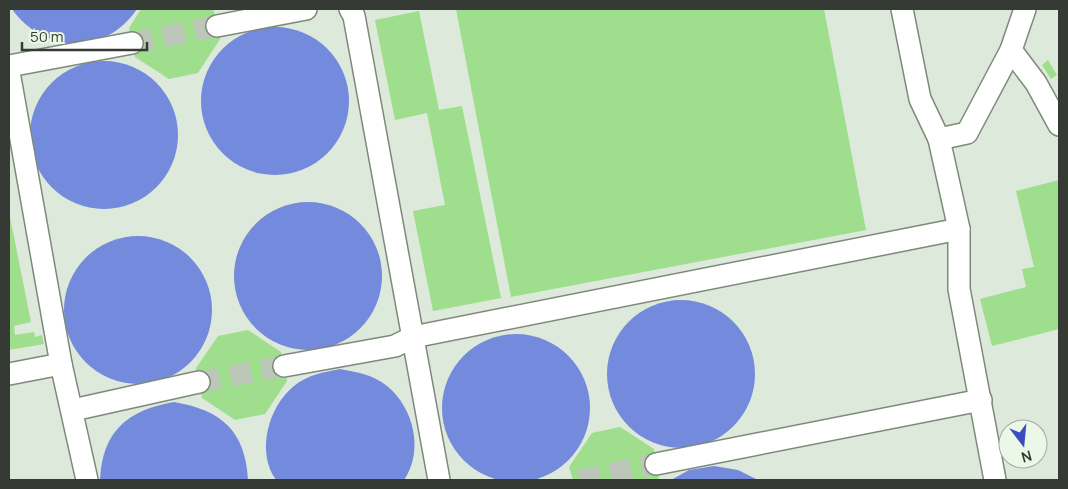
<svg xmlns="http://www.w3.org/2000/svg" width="1068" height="489" viewBox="0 0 1068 489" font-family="Manrope,sans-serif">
  <rect width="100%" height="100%" fill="#dde9da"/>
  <g fill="#738add">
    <path d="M12,9H137C105,56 44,54 12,9Z"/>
    <circle cx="275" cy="101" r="74"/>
    <circle cx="104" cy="135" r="74"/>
    <circle cx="308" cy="276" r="74"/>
    <circle cx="138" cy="310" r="74"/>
    <circle cx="681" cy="374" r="74"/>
    <circle cx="516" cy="408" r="74"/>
    <path d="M340,369C357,372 374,375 387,386C414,408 424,451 404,480H276C256,452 268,407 294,386C307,375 324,372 340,369Z"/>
    <path d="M174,402C221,410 245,430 248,480H100C102,432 127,410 174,402Z"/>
    <polygon points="714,466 738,470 758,480 671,480 689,470"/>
  </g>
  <g fill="#9ede8c">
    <polygon points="141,9 211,9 214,11 220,39 198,73 169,79 135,57 129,28"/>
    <polygon points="456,9 824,9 866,230 511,297"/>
    <polygon points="419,11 439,110 462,106 501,298 433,311 413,211 445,205 427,113 395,120 375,20"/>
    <polygon points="1048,60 1057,75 1051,79 1042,65"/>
    <polygon points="1059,180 1059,329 992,346 980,299 1026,287 1022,269 1034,267 1016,191"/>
    <polygon points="9,212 31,322 14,326 15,335 34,332 35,337 42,335 44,344 9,350"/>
    <polygon points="248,330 281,352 287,381 265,414 235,420 202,398 196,368 218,336"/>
    <polygon points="620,427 654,449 659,480 573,480 569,467 592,433"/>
  </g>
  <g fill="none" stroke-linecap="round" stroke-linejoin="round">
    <g stroke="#bcc6b9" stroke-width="21" stroke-dasharray="21 11" stroke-linecap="butt">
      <polyline points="132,43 217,26"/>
      <polyline points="199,382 284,366"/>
      <polyline points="579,480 656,464"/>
    </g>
    <g stroke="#7e897b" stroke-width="24">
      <g id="minor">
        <polyline points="350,9 354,16 439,480"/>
        <polyline points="902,9 920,99 939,139"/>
        <polyline points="217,26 306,9"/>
        <polyline points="1011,50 1036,83 1059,125"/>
        <polyline points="9,66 132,43"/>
        <polyline points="9,72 61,364 87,480"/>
        <polyline points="284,366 395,346 413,337 959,229"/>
        <polyline points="9,374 61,364"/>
        <polyline points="73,410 199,382"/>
        <polyline points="656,464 981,400"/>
        <polyline points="995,480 959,289 959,229 939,139 967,133 1011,50 1025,9"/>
      </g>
    </g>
    <use href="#minor" stroke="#fff" stroke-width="21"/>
  </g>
  <rect width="1068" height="489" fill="none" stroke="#363a34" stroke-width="20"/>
  <g transform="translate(1023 444) rotate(164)"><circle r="24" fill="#ebf7e7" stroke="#a3ab9f"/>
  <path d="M0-4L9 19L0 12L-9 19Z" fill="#3a4cbf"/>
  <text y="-8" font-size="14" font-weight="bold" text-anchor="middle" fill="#363a34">N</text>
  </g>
  <path d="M22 42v8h125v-8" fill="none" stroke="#363a34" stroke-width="2.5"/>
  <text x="30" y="42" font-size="15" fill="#363a34" stroke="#ebf7e7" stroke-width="4" paint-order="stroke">50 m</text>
</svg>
